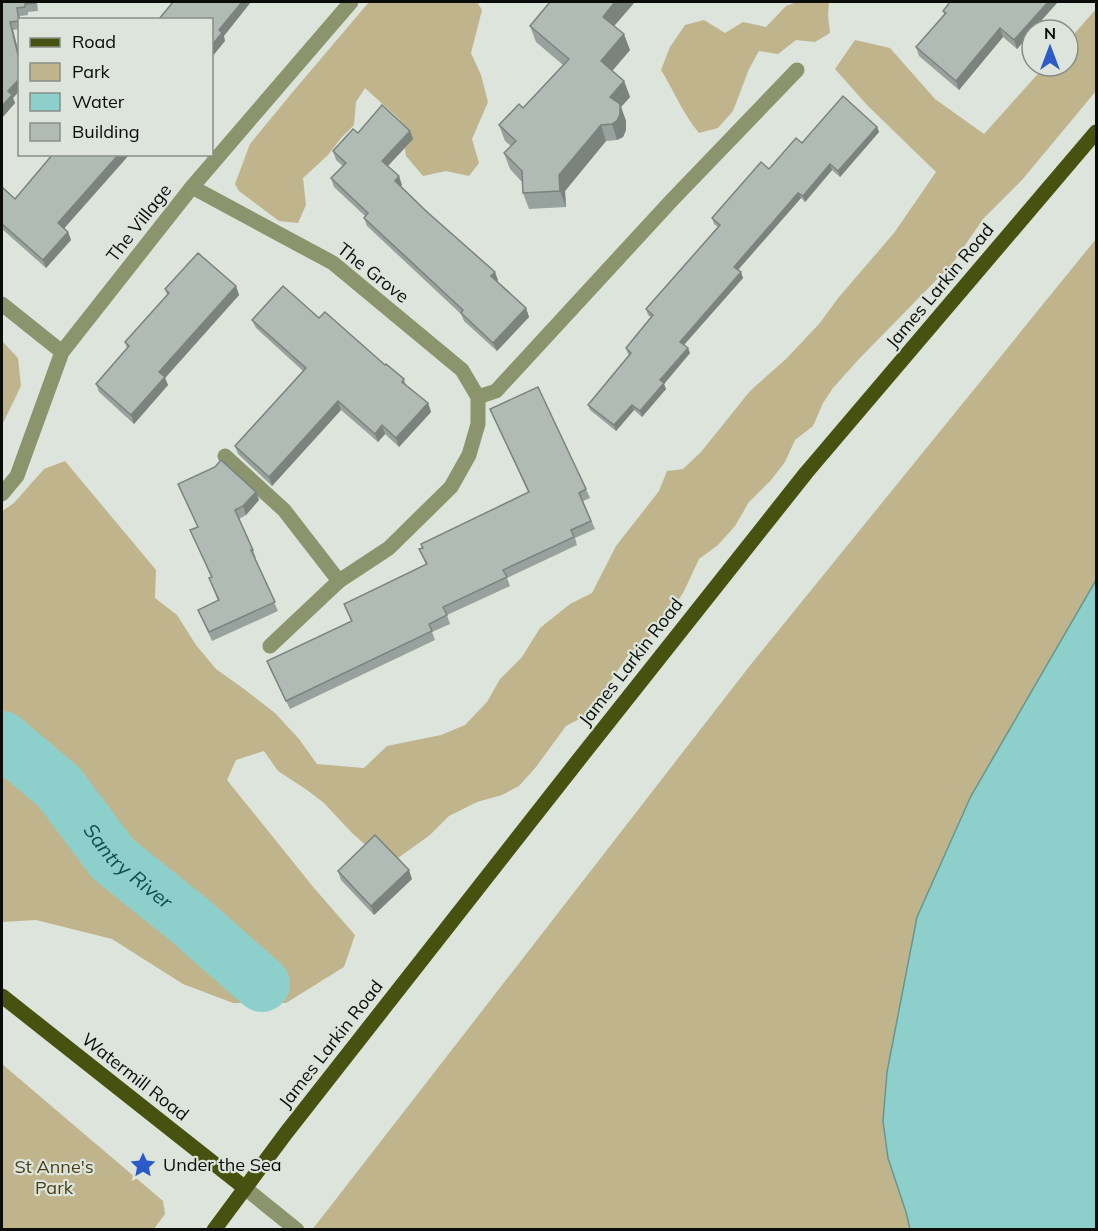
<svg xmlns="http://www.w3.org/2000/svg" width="1098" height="1231" viewBox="0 0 1098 1231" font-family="Mulish,sans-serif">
  <rect width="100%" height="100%" fill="#dce4db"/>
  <g fill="#c0b48c">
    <polygon points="369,2 477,2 482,10 471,53 481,75 488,102 472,139 479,163 469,176 446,171 423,176 406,156 400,120 365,88 356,102 354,125 341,138 328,155 303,178 306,205 298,223 279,221 239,191 235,184 250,144 291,94"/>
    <path d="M797,2L816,3L818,2H829L828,15L830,33L815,42L796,40L778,54L759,51L749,69L733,111L718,128L699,133C683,114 674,91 661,70L670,47L685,25L704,20L725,33L743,22L766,27L786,6Z"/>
    <polygon points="1096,9 1096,91 1022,180 983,219 953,263 858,360 833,388 823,403 813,426 795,440 785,462 771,480 749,502 735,526 718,545 699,559 684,591 668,618 648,638 629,654 599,698 583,717 566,726 536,767 519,786 502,795 477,802 449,816 430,835 398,858 370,849 351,832 324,803 307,790 278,771 264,751 236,760 227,780 314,888 355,935 344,967 286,1003 233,1003 183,984 112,939 36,920 2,922 2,511 14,503 44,469 65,461 156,570 155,598 177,615 196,645 216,669 244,689 275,713 299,739 317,764 364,768 387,746 441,735 465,725 487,702 500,679 522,657 540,628 570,604 592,593 616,546 659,491 667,471 683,469 701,452 750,391 786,359 819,324 839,297 894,233 936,172 867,105 835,69 855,40 890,48 935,99 984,134 1045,66 1068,66 1068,41"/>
    <polygon points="1096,239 1096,1229 312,1230 752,663"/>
    <polygon points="2,341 18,358 21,386 2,425"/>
    <polygon points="2,1064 163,1201 165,1214 154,1229 2,1229"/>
  </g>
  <polygon fill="#8dd0cb" stroke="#669691" stroke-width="1.5" points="1096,580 1096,1229 910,1229 906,1212 888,1158 883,1121 887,1072 917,917 971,796"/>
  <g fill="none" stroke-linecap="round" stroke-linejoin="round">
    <path stroke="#8dd0cb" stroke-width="56" id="s1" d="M2,739L59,787L113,859L188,919L262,984"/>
    <g stroke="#8b946c" stroke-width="15">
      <polyline points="192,187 333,263 462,370 478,397 478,424 469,455 451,487 389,548 339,581 270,646"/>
      <polyline points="2,304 62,352"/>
      <polyline points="478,397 496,391 672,200 797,70"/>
      <polyline points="225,456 284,510 339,581"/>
      <polyline points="2,494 17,476 62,352 192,187 351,2"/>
      <polyline points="245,1188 297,1230"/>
    </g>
    <g stroke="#485210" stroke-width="15">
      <polyline points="2,996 245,1188"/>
      <polyline points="214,1230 286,1133 577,762 806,473 1096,132"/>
    </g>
  </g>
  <g fill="#97a19d">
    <polygon points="2,2 37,2 38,11 28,12 28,15 20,16 20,29 13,30 20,58 20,90 13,98 15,103 2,118"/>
    <polygon points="634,3 614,26 630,50 612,71 624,81 630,97 621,107 626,121 626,130 623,137 617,140 606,141 565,191 566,207 529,209 523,193 522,182 510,169 504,153 511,146 505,141 499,125 523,108 563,65 536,42 530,26"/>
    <polygon points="943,11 1032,30 1032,32 1017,49 1003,37 959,90 919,56 916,47 944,14"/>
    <polygon points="877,127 879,132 840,177 832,170 805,202 801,198 738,270 743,278 684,345 690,353 664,384 666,389 642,417 634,410 616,431 590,410 588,405 629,355 628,354 626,348 651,317 648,315 646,309 718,227 714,224 712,218 769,169 802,143"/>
    <polygon points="410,131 413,139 388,166 402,185 401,186 498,280 497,282 526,308 529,317 497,351 464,321 461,314 367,226 364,218 365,216 334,187 331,178 343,166 336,160 333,151 358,133"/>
    <polygon points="2,187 15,199 68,232 71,240 46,268 2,229"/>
    <polygon points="236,286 239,295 165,378 168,385 134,424 99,392 96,384 127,348 125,342 167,295 165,289"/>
    <polygon points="319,318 404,379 406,385 428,403 431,412 399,447 385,434 378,442 341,410 272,486 238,454 235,446 303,371 256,328 252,320"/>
    <polygon points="490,409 586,489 590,498 583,501 595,529 575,538 577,545 507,578 510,586 447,615 450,624 432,632 435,640 290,709 270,669 267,661 351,621 344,604 426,565 419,549 528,492"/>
    <polygon points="178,484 256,492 259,500 246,515 239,519 253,550 256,558 255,559 278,611 212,641 198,610 218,601 209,578 211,577 190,530 198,527"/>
    <polygon points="338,871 412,879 374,915 341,880"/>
  </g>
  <g fill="#7b837f">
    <polygon points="242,2 251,2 224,36 225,41 212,57 212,45 219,30"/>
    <polygon points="615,2 633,2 634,3 608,33 603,17"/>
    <polygon points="1048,2 1058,2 1033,30 1032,30 1032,32 1017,49 1014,40"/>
    <polygon points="10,22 13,30 20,58 20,63"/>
    <polygon points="1000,28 1003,37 959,90 956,81"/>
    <polygon points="624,34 630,50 607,77 601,61"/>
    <polygon points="20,78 20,90 13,98 15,103 2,118 2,106 8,91"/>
    <polygon points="624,81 630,97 621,107 626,121 626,130 623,137 617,140 612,124 610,97"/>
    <polygon points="601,125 606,141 565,191 566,207 560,191 559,175"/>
    <polygon points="877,127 879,132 840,177 838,171"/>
    <polygon points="410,131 413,139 385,169 382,161"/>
    <polygon points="119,154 130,154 61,232 58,223"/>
    <polygon points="830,164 832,170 805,202 803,196"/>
    <polygon points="399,176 402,185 398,189 395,181"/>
    <polygon points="798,193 801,198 736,272 734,267"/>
    <polygon points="68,232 71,240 46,268 43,260"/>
    <polygon points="495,272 498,280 494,285 491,276"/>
    <polygon points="741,272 743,278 682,347 680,342"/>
    <polygon points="236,286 239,295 165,378 168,385 134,424 131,415 159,372"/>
    <polygon points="526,308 529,317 497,351 493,343"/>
    <polygon points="688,348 690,353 664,384 666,389 642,417 640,411 660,380"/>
    <polygon points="338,401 341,410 272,486 269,477"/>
    <polygon points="428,403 431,412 399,447 396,438"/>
    <polygon points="632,405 634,410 616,431 614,425"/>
    <polygon points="382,425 385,434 378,442 375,434"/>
    <polygon points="256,492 259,500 246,515 243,506"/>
    <polygon points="409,870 412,879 374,915 371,906"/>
  </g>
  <g fill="#b0bbb6" stroke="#7b837f" stroke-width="1.5">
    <polygon points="2,2 35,2 35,3 25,4 25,7 17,8 19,21 10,22 20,63 20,78 8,91 12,95 2,106"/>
    <polygon points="173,2 242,2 219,30 222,33 212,45 212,20 159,19"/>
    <polygon points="550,2 615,2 603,17 624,34 601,61 624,81 610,97 620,104 620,114 617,121 612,124 601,125 559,175 560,191 523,193 522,171 504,153 516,141 499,125 519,104 523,108 569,59 530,26"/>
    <polygon points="950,2 1048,2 1014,40 1000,28 956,81 916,47 946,13 943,11"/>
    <polygon points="843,96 877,127 838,171 830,164 803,196 798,193 734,267 741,272 680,342 688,348 660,380 664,383 640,411 632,405 614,425 588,405 631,353 626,348 653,315 646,309 720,225 712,218 761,162 769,169 796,138 802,143"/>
    <polygon points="382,105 410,131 382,161 399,176 395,181 426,211 495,272 491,276 526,308 493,343 461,313 463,310 364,218 368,213 331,178 346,163 333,151 353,129 358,133"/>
    <polygon points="53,154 119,154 58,223 68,232 43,260 2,224 2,187 15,199"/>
    <polygon points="198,253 236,286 159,372 165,377 131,415 96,384 129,346 125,342 169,293 165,289"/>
    <polygon points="283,286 319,318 325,312 385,365 386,364 404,379 402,382 428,403 396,438 382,425 375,434 338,401 269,477 235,446 306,368 252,320"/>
    <polygon points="538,387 586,489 579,493 591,521 571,530 574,537 503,570 507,577 443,607 447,615 429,624 432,631 286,701 267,661 352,621 344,604 427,564 419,549 423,548 421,544 529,492 490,409"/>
    <polygon points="221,460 256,492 243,506 235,510 253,550 251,550 275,602 209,632 198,610 219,600 209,578 212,577 190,530 198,527 178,484 215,467"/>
    <polygon points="375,835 409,870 371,906 338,871"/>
  </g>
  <defs>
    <g id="sight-bare" transform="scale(2.07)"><path d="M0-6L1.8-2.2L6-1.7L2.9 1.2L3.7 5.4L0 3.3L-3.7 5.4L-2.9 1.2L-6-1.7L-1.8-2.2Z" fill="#2c5ac9" stroke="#dce4db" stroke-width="2.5" paint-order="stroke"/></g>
  </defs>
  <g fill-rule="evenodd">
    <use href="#sight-bare" x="143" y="1165"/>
  </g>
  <g text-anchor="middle" stroke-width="4.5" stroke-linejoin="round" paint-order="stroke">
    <g font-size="18" fill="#0b0d0a" stroke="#dce4db">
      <text transform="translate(139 223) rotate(-52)" y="6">The Village</text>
      <text transform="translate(373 273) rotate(38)" y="6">The Grove</text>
      <text transform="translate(940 286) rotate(-50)" y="6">James Larkin Road</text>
      <text transform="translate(631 662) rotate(-52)" y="6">James Larkin Road</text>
      <text transform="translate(331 1044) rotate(-52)" y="6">James Larkin Road</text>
      <text transform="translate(135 1077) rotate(38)" y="6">Watermill Road</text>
    </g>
    <g font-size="18" fill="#0b0d0a" stroke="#dce4db" text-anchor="start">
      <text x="163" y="1171">Under the Sea</text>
    </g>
    <g font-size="18" fill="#493d16" stroke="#dce4db">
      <text x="54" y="1173">St Anne's<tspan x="54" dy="21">Park</tspan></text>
    </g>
    <g font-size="20" font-style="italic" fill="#134e4b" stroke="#dce4db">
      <text dy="7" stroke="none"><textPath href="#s1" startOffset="180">Santry River</textPath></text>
    </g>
  </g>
  <rect width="1098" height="1231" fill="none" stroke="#0b0d0a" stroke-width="6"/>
  <rect x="18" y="18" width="195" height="138" fill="#dce4db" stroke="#888e87" stroke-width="1.5"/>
  <rect x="30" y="38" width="30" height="9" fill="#485210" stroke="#888e87" stroke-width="1.5"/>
  <text x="72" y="48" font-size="18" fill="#0b0d0a">Road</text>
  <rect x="30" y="63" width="30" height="18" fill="#c0b48c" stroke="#888e87" stroke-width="1.5"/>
  <text x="72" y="78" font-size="18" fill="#0b0d0a">Park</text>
  <rect x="30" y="93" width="30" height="18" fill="#8dd0cb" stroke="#888e87" stroke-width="1.5"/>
  <text x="72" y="108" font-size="18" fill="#0b0d0a">Water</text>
  <rect x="30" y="123" width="30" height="18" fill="#b0bbb6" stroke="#888e87" stroke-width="1.5"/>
  <text x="72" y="138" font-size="18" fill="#0b0d0a">Building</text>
  <g transform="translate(1050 48)"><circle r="28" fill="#dce4db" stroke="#888e87" stroke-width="1.5"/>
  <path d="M0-4.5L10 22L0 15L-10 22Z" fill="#2c5ac9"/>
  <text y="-9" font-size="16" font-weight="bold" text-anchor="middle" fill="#0b0d0a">N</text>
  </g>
</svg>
